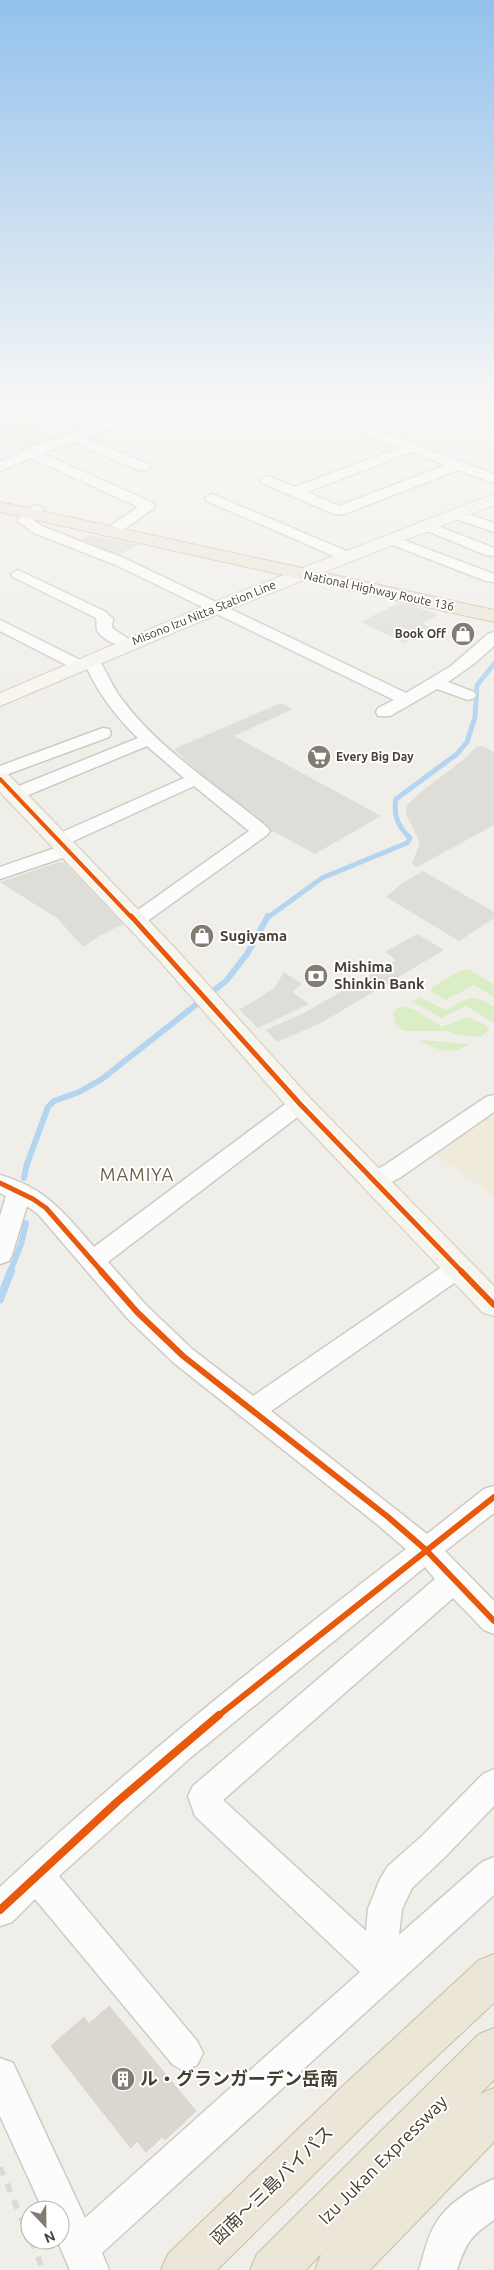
<svg xmlns="http://www.w3.org/2000/svg" width="494" height="2270" viewBox="0 0 494 2270" font-family="Ubuntu,'Noto Sans JP',sans-serif">
  <rect width="100%" height="100%" fill="#f0eee8"/>
  <polygon fill="#efead9" points="494,1107 494,1196 430,1151"/>
  <g fill="#dbedc5">
    <polygon points="462,970 470,970 494,985 494,997 474,985 446,1000 432,992 431,989 434,986"/>
    <path d="M419,997L446,1010C470,998 469,992 494,1007V1023L466,1006L441,1018L412,1001Z"/>
    <polygon points="405,1007 415,1010 442,1027 467,1017 486,1025 489,1030 480,1037 451,1034 451,1031 404,1031 396,1025 393,1013 398,1008"/>
    <path d="M420,1040L469,1044C453,1056 434,1050 420,1040Z"/>
  </g>
  <g fill="#dfddd8">
    <polygon points="24,423 57,437 41,442 44,445 25,451 0,439 0,426 6,429"/>
    <polygon points="90,535 139,545 114,556 77,542"/>
    <polygon points="399,603 412,605 438,615 422,623 434,629 405,643 360,622"/>
    <polygon points="281,703 293,709 234,736 381,816 315,854 267,828 201,774 174,749"/>
    <polygon points="482,746 494,752 494,825 417,867 413,865 412,863 420,843 406,814 407,805 421,792 467,757 476,747"/>
    <polygon points="59,862 65,863 123,924 99,936 83,947 58,919 0,882"/>
    <polygon points="423,871 494,912 494,918 459,941 386,897 401,884"/>
    <polygon points="417,934 444,950 321,1023 277,1042 266,1030 304,1013 396,960 385,952"/>
    <polygon points="284,972 302,984 292,992 309,1004 258,1028 239,1009 253,1002 275,987"/>
  </g>
  <g fill="none" stroke-linecap="round" stroke-linejoin="round">
    <path stroke="#b3d5f2" stroke-width="5" d="M267,918L322,878L407,843L410,838C398,826 393,816 396,799L457,754L467,742L475,717L477,685L494,664"/>
    <g stroke="#b3d5f2" stroke-width="6">
      <polyline points="24,1178 27,1164 48,1107 54,1101 79,1092 102,1079 226,981 247,954 268,916"/>
      <polyline points="10,1272 21,1244 26,1223"/>
    </g>
    <polyline stroke="#b3d5f2" stroke-width="8" points="0,1299 11,1271"/>
  </g>
  <polygon fill="#d9d7d0" stroke="#d8d5cd" points="109,2006 196,2111 165,2140 162,2137 146,2152 137,2141 131,2148 51,2046 84,2017 89,2024"/>
  <g fill="none" stroke-linecap="round" stroke-linejoin="round">
    <g stroke="#cecbc5" stroke-width="3">
      <g id="street">
        <polygon points="35,406 53,406 98,425 153,406 172,406 170,409 85,438 148,464 150,467 148,470 138,470 73,442 42,453 153,503 155,506 153,509 123,530 113,530 111,527 113,524 138,507 31,458 0,471 0,462 32,447 86,429"/>
        <path d="M295,406H313L494,474V483L458,470L344,514H334L262,483L260,480L267,476L295,487L399,448ZM411,452L446,465L339,506L307,492Z"/>
        <polygon points="212,494 351,553 353,556 346,560 341,559 207,501 205,498"/>
        <path d="M37,505L44,509L33,520L44,527L126,559L406,693L451,666L488,634L494,632V646L475,663L448,682L474,692L476,695L474,698L468,700L437,689L390,716H378L376,712L378,708L394,700L116,565L34,533L17,521C22,514 29,507 37,505Z"/>
        <polygon points="455,510 494,523 494,532 450,517 448,514"/>
        <polygon points="425,521 494,548 494,556 486,555 420,528 418,525 420,522"/>
        <polygon points="390,535 494,574 494,582 486,581 385,542 383,539"/>
        <path d="M18,570L106,612L113,619L112,628L136,644L134,647C124,650 102,640 97,630C96,626 97,622 96,618L13,577L11,574Z"/>
        <path d="M0,620L84,662L85,657H97C107,671 112,688 124,702C161,751 220,788 267,827L270,831L267,835L142,925L135,927L128,925L125,921L128,917L249,831L194,786L65,845L58,847L51,845L49,841L51,837L184,778L147,746L21,798H9L6,794L9,790L138,738C116,717 98,693 86,666L78,670L72,668L0,631Z"/>
        <polygon points="103,728 109,729 111,733 109,737 0,777 0,766"/>
        <polygon points="67,844 74,846 76,850 74,854 0,879 0,867"/>
        <polygon points="494,1095 494,1112 401,1177 382,1187 374,1189 366,1187 362,1181 366,1175 385,1165 486,1097"/>
        <path d="M300,1097L308,1099L311,1104L308,1109L108,1262L146,1305L192,1349L253,1396L449,1262L458,1259L467,1262L470,1268L467,1274L271,1411L427,1534L484,1489L494,1486V1513L445,1551L494,1601V1634L484,1630L453,1598L223,1800L366,1931L368,1909L380,1879L388,1866L422,1836L483,1774L494,1769V1806L444,1858L412,1888L402,1909L399,1935L482,1862L494,1857V1895L102,2253L109,2270H70L57,2240H60V2210H43L0,2116V2058L13,2063L85,2218L360,1972L195,1816L188,1796L193,1786L435,1579L425,1567L190,1758L59,1876L197,2041L203,2053L197,2065L185,2071L173,2065L35,1899L12,1922L0,1926V1887C128,1767 266,1657 406,1549L378,1525L174,1363L128,1319L38,1214L27,1206L12,1255L9,1261L0,1264V1216L6,1196L0,1193V1175C46,1188 64,1213 94,1247L292,1099Z"/>
        <path d="M494,2179V2220C470,2236 466,2243 457,2270H419C424,2255 427,2236 436,2223C448,2203 473,2188 494,2179Z"/>
      </g>
    </g>
    <g stroke="#d0ccbe" stroke-width="2">
      <g id="secondary">
        <polygon points="494,494 494,505 223,612 0,706 0,693 209,604"/>
        <polygon points="0,773 8,774 176,949 310,1098 494,1286 494,1316 483,1313 290,1110 158,959 0,792"/>
      </g>
    </g>
    <g stroke="#cabea0" stroke-width="2">
      <g id="highway">
        <polygon points="0,502 494,610 494,622 0,512"/>
        <polygon points="494,1954 494,2003 375,2114 217,2270 161,2270 168,2254 345,2084 479,1960"/>
        <polygon points="494,2028 494,2080 480,2094 494,2088 494,2142 370,2270 315,2270 321,2254 306,2270 250,2270 257,2254 479,2034"/>
      </g>
    </g>
    <use href="#street" fill="#fdfcfc" fill-rule="evenodd"/>
    <use href="#secondary" fill="#f6f5ee" fill-rule="evenodd"/>
    <use href="#highway" fill="#ece6d8" fill-rule="evenodd"/>
    <g stroke="#d9d9d8" stroke-width="5.5" stroke-dasharray="9 9" stroke-linecap="butt">
      <polyline points="0,2167 30,2239"/>
      <polyline points="31,2240 43,2270"/>
    </g>
    <g stroke="#fff" stroke-width="6">
      <polyline id="cycleway-far3" points="0,779 132,918"/>
    </g>
    <g stroke="#fff" stroke-width="8">
      <g id="cycleway-far2">
        <polyline points="131,916 300,1104 462,1272"/>
        <polyline points="0,1183 33,1199 46,1208 102,1272"/>
      </g>
    </g>
    <g stroke="#fff" stroke-width="9">
      <g id="cycleway-far1">
        <polyline points="101,1271 137,1312 183,1356 388,1517 426,1550 494,1621"/>
        <polyline points="461,1271 494,1305"/>
        <polyline points="218,1716 494,1497"/>
      </g>
    </g>
    <g stroke="#fff" stroke-width="11">
      <polyline id="cycleway" points="0,1910 118,1801 219,1715"/>
    </g>
    <use href="#cycleway-far3" stroke="#e8590c" stroke-width="4"/>
    <use href="#cycleway-far2" stroke="#e8590c" stroke-width="5"/>
    <use href="#cycleway-far1" stroke="#e8590c" stroke-width="6"/>
    <use href="#cycleway" stroke="#e8590c" stroke-width="8"/>
  </g>
  <linearGradient id="sky" x2="0" y2="1"><stop stop-color="#93c1ec"/><stop offset="0.56" stop-color="#f8f7f5"/><stop offset="1" stop-color="#f8f7f5" stop-opacity="0"/></linearGradient>
  <rect width="494" height="724" fill="url(#sky)"/>
  <defs>
    <g id="shop-disc" transform="scale(1.25)"><circle r="9.5" fill="#827d72" stroke="#fff"/><path d="M-5-2.5h2.3a2.7 3.5 0 0 1 5.4 0H5L5.5 6h-11ZM-1.5-2.5h3a1.5 2.3 0 0 0-3 0Z" fill="#fff"/></g>
    <g id="supermarket-disc" transform="scale(1.25)"><circle r="9.5" fill="#827d72" stroke="#fff"/><path d="M-6-5.5h2.5l.6 2H6L4.5 2H-2.5L-4.4-4H-6ZM-1.5 3.2a1.3 1.3 0 1 0 .1 0ZM3 3.2a1.3 1.3 0 1 0 .1 0Z" fill="#fff"/></g>
    <g id="bank-disc" transform="scale(1.25)"><circle r="9.5" fill="#827d72" stroke="#fff"/><path d="M-6-4H6V4H-6ZM0-2.3a2.3 2.3 0 1 0 0 4.6a2.3 2.3 0 1 0 0-4.6Z" fill="#fff"/></g>
    <g id="building-disc" transform="scale(1.25)"><circle r="9.5" fill="#827d72" stroke="#fff"/><path d="M-4-6H4V6H1V3H-1V6H-4ZM-2.5-4.3h1.7v1.8h-1.7ZM.8-4.3h1.7v1.8H.8ZM-2.5-1h1.7V.8h-1.7ZM.8-1h1.7V.8H.8Z" fill="#fff"/></g>
  </defs>
  <g fill-rule="evenodd">
    <use href="#shop-disc" x="463" y="634"/>
    <use href="#supermarket-disc" x="319" y="757"/>
    <use href="#shop-disc" x="202" y="936"/>
    <use href="#bank-disc" x="316" y="976"/>
    <use href="#building-disc" x="123" y="2079"/>
  </g>
  <g text-anchor="middle" stroke-width="4" stroke-linejoin="round" paint-order="stroke">
    <g font-size="12" fill="#464033" stroke="#fff">
      <text transform="translate(379 591) rotate(12)" y="4">National Highway Route 136</text>
      <text transform="translate(204 613) rotate(-22)" y="4">Misono Izu Nitta Station Line</text>
    </g>
    <g font-size="12" font-weight="bold" fill="#464033" stroke="#fff" text-anchor="end">
      <text x="446" y="638">Book Off</text>
      <text x="336" y="761" text-anchor="start">Every Big Day</text>
    </g>
    <g font-size="15" font-weight="bold" fill="#464033" stroke="#fff" text-anchor="start">
      <text x="220" y="941">Sugiyama</text>
      <text x="334" y="972">Mishima<tspan x="334" dy="17">Shinkin Bank</tspan></text>
    </g>
    <g font-size="18" letter-spacing="1" fill="#6a5f49" stroke="#fff">
      <text x="137" y="1181">MAMIYA</text>
    </g>
    <g font-size="18" font-weight="bold" fill="#464033" stroke="#fff" text-anchor="start">
      <text x="140" y="2085">ル・グランガーデン岳南</text>
    </g>
    <g font-size="18" fill="#464033" stroke="#fff">
      <text transform="translate(383 2160) rotate(-45)" y="6">Izu Jukan Expressway</text>
      <text transform="translate(272 2185) rotate(-44)" y="6">函南～三島バイパス</text>
    </g>
  </g>
  <g transform="translate(45 2225) rotate(158)"><circle r="24" fill="#ffffff" stroke="#b5b3ad"/>
  <path d="M0-4L9 19L0 12L-9 19Z" fill="#827d72"/>
  <text y="-8" font-size="14" font-weight="bold" text-anchor="middle" fill="#464033">N</text>
  </g>
</svg>
